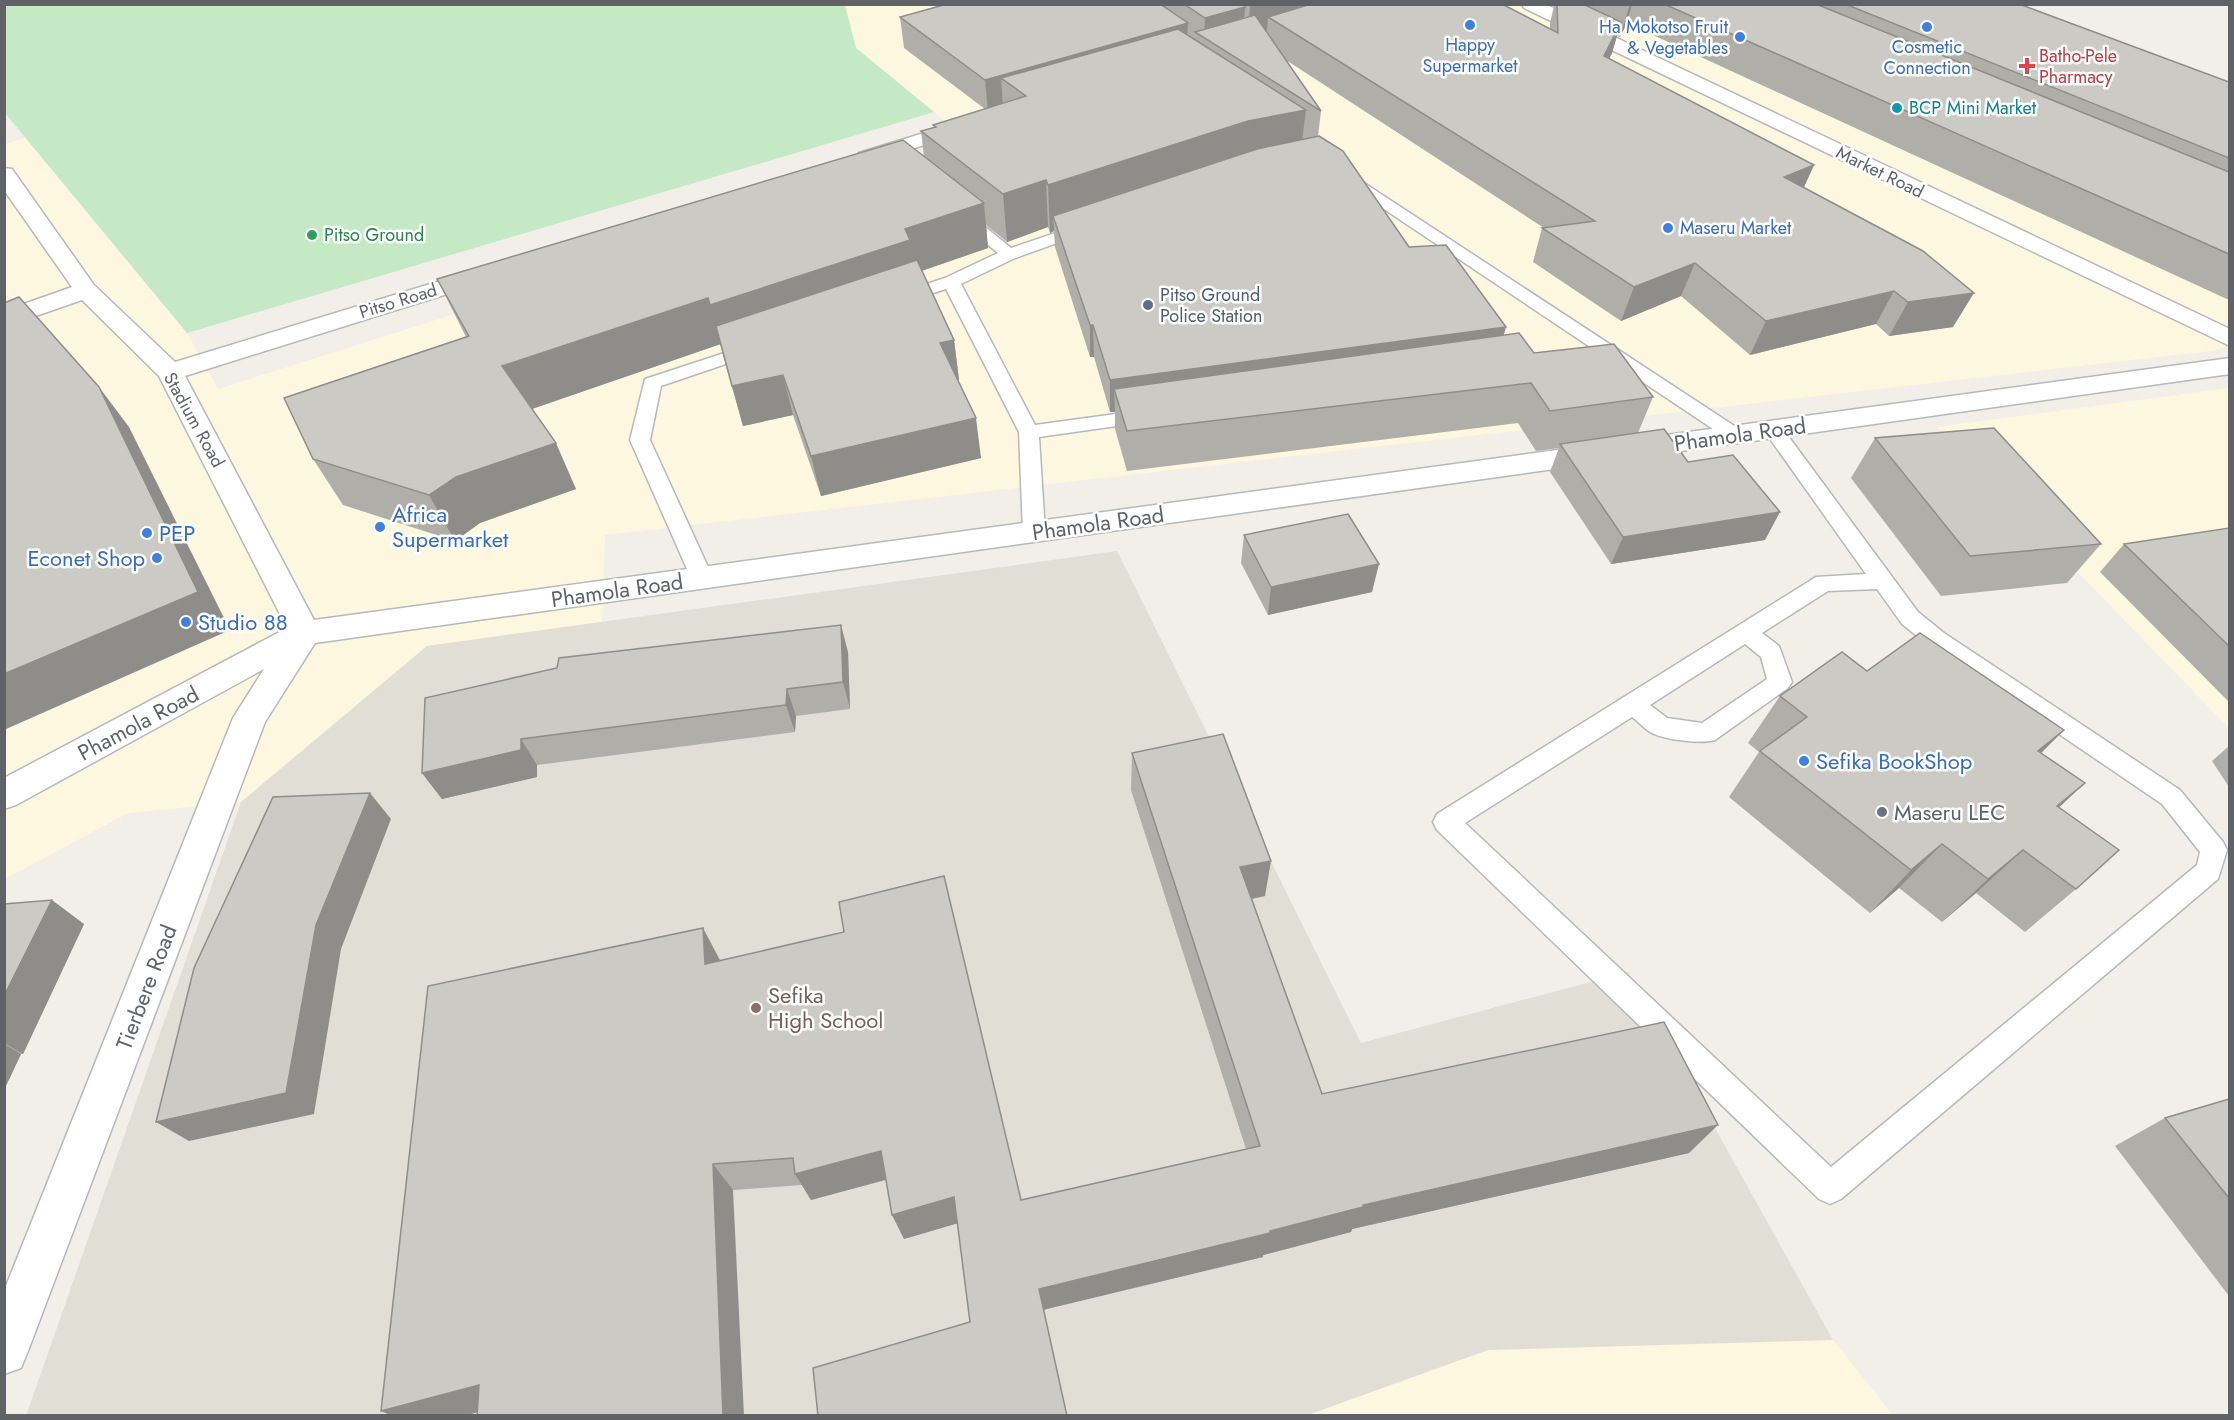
<svg xmlns="http://www.w3.org/2000/svg" width="2234" height="1420" viewBox="0 0 2234 1420" font-family="Jost,sans-serif">
  <rect width="100%" height="100%" fill="#f1efe8"/>
  <g fill="#fef7e0">
    <polygon points="845,5 1923,5 2229,122 2230,344 2219,350 605,535 602,622 427,646 241,802 128,813 5,879 5,144 25,138 187,333 218,389 978,148 856,48"/>
    <polygon points="2229,388 2229,728 1937,427"/>
    <polygon points="1833,1340 1893,1415 1305,1416 1488,1350"/>
  </g>
  <polygon fill="#e1ded6" points="1117,551 1361,1043 1628,972 1833,1340 1488,1350 1305,1416 26,1416 241,802 427,646"/>
  <polygon fill="#c5e8c5" points="4,5 845,5 856,48 934,112 187,333 5,113"/>
  <g fill="none" stroke-linecap="round" stroke-linejoin="round">
    <g stroke="#b5b8bc" stroke-width="3">
      <g id="service">
        <polygon points="1347,173 1352,175 1742,431 1745,435 1742,439 1735,441 1728,439 1342,181 1339,178"/>
        <polygon points="961,210 967,212 1011,248 1085,223 1093,228 1091,231 1015,258 961,284 1035,425 1145,410 1152,412 1155,416 1152,420 1145,422 1039,437 1045,532 1041,537 1034,539 1027,537 1023,532 1019,432 946,289 899,304 893,303 890,299 893,295 945,278 998,253 955,218 953,215"/>
        <polygon points="755,343 761,344 764,348 761,352 661,386 650,440 713,578 710,583 702,586 694,583 691,578 630,440 645,379"/>
        <path d="M1773,423L1780,425L1918,612L1944,633L2180,790L2223,842L2227,850L2218,879L1841,1199L1830,1204L1819,1199L1437,830L1433,822L1437,814L1816,577L1866,574L1763,429L1766,425ZM1877,589L1902,624L1928,645L2162,804L2200,852L2197,865L1831,1167L1465,823L1632,717C1639,722 1646,731 1654,734C1667,740 1702,744 1715,740L1788,688L1792,682L1779,646L1762,633L1828,591ZM1745,644L1761,657L1767,679L1702,723L1667,718L1650,705Z"/>
      </g>
    </g>
    <g stroke="#b5b8bc" stroke-width="3">
      <g id="minor">
        <polygon points="1522,4 1545,4 2230,329 2230,346 1524,8"/>
        <polygon points="966,120 973,122 976,126 973,130 866,163 859,161 856,157 859,153"/>
        <polygon points="4,168 12,169 94,285 175,362 476,270 484,268 492,270 496,275 492,280 185,376 314,620 2230,358 2230,374 315,643 265,722 28,1351 21,1368 4,1374 4,1291 233,718 264,669 16,805 4,809 4,778 287,628 159,376 82,300 4,327 4,311 72,287 4,190"/>
      </g>
    </g>
    <use href="#service" fill="#fff" fill-rule="evenodd"/>
    <use href="#minor" fill="#fff" fill-rule="evenodd"/>
  </g>
  <g fill="#afaea9">
    <polygon points="947,4 1502,4 1550,29 1550,23 1554,6 1551,4 2019,4 2229,82 2229,300 1627,23 1620,37 1617,36 1612,53 1609,59 1814,165 1804,187 1953,327 1889,336 1876,324 1750,355 1681,296 1621,321 1533,262 1542,228 1544,228 1286,60 1321,111 1318,136 1409,247 1504,336 1534,353 1653,397 1638,433 1688,462 1765,540 1611,564 1550,472 1559,448 1536,451 1518,423 1127,471 1115,429 1115,412 1110,412 1094,357 1090,357 1055,247 1054,231 1050,233 1048,227 1007,242 986,225 988,248 922,271 954,340 959,380 958,380 981,458 821,496 793,415 743,426 720,344 532,409 576,489 480,523 455,541 343,505 313,459 466,337 437,279 924,157 921,131 934,127 933,125 985,109 904,48 900,17"/>
    <polygon points="1875,438 2101,544 2067,583 1941,596 1851,478"/>
    <polygon points="2229,528 2229,702 2100,572 2124,544"/>
    <polygon points="1244,535 1372,592 1268,615 1241,563"/>
    <polygon points="848,652 850,709 796,716 795,732 537,765 537,777 442,799 422,773 557,668"/>
    <polygon points="1867,671 2064,730 2041,753 2085,783 2059,807 2076,889 2025,932 1976,893 1942,922 1899,888 1870,913 1729,797 1759,752 1748,743 1780,696"/>
    <polygon points="2229,746 2229,787 2212,761"/>
    <polygon points="1132,753 1265,896 1252,899 1322,1094 1689,1153 1352,1229 1351,1232 1263,1255 1263,1257 970,1322 958,1223 904,1239 886,1179 811,1200 802,1185 733,1190 477,1412 464,1416 393,1416 381,1411 721,961 1021,1200 1246,1149 1131,790"/>
    <polygon points="4,904 84,924 23,1054 21,1054 4,1090"/>
    <polygon points="2229,1099 2229,1296 2115,1146 2165,1118"/>
  </g>
  <g fill="#8f8d8a">
    <polygon points="1253,4 1354,4 1268,17 1267,30 1248,35 1250,5"/>
    <polygon points="1630,4 1632,4 1627,23 1620,37"/>
    <polygon points="1245,7 1243,37 1204,38 1205,18"/>
    <polygon points="1621,22 1612,53 1594,87 1604,56"/>
    <polygon points="1188,23 1186,53 1001,78 1003,107 988,111 985,80"/>
    <polygon points="1306,110 1300,156 1053,216 1054,231 1050,233 1048,185 1248,121"/>
    <polygon points="1814,165 1799,198 1784,177"/>
    <polygon points="1046,180 1048,227 1007,242 1003,194"/>
    <polygon points="984,203 988,248 915,273 721,344 523,412 502,366 905,229"/>
    <polygon points="1695,263 1681,296 1621,321 1634,287"/>
    <polygon points="1894,291 1876,324 1750,355 1766,321"/>
    <polygon points="1974,293 1953,327 1889,336 1908,302"/>
    <polygon points="1090,325 1093,325 1094,357 1090,357"/>
    <polygon points="1506,327 1497,359 1114,389 1115,412 1110,412 1110,380"/>
    <polygon points="954,340 959,380 945,383 940,343"/>
    <polygon points="783,375 793,415 743,426 732,386"/>
    <polygon points="99,387 129,427 230,630 4,730 4,674"/>
    <polygon points="976,418 981,458 821,496 811,456"/>
    <polygon points="556,443 576,489 480,523 455,541 429,495 456,477"/>
    <polygon points="1780,512 1765,540 1611,564 1623,537"/>
    <polygon points="1379,564 1372,592 1268,615 1271,587"/>
    <polygon points="841,625 848,652 850,709 843,682"/>
    <polygon points="787,689 796,716 795,732 786,705"/>
    <polygon points="2064,730 2018,776 2038,751"/>
    <polygon points="521,739 537,765 537,777 442,799 422,773"/>
    <polygon points="2085,783 2037,828 2057,806"/>
    <polygon points="370,793 391,819 341,949 314,1114 189,1141 156,1122 316,925"/>
    <polygon points="1942,844 1899,888 1870,913 1911,870"/>
    <polygon points="2023,850 1976,893 1942,922 1988,879"/>
    <polygon points="1271,861 1265,896 1235,902 1240,867"/>
    <polygon points="52,900 84,924 23,1054 4,1043 4,996"/>
    <polygon points="703,928 721,962 705,964"/>
    <polygon points="4,1044 21,1054 4,1090"/>
    <polygon points="1718,1125 1689,1153 1352,1229 1351,1232 1263,1255 1263,1257 1043,1310 1039,1289 1270,1231 1363,1205"/>
    <polygon points="881,1151 893,1178 811,1200 795,1174"/>
    <polygon points="713,1164 733,1190 744,1416 723,1416"/>
    <polygon points="954,1197 962,1222 904,1239 892,1215"/>
    <polygon points="479,1385 514,1402 464,1416 393,1416 381,1411"/>
  </g>
  <g fill="#cccac5" stroke="#8f8d8a" stroke-width="1.5">
    <polygon points="947,4 1160,4 1188,23 985,80 900,17"/>
    <polygon points="1184,4 1244,4 1245,7 1205,18"/>
    <polygon points="1311,4 1502,4 1558,33 1557,4 1583,4 1621,22 1604,56 1814,165 1784,177 1923,251 1974,293 1908,302 1894,291 1766,321 1695,263 1634,287 1542,228 1595,221 1268,17"/>
    <polygon points="1664,4 1816,4 2229,172 2229,254"/>
    <polygon points="1845,4 2019,4 2229,82 2229,158"/>
    <polygon points="1255,15 1321,111 1195,32"/>
    <polygon points="1178,29 1306,110 1248,121 1048,185 1046,180 1003,194 921,131 936,127 933,125 1026,96 1001,78"/>
    <polygon points="1319,136 1343,151 1409,247 1446,245 1506,327 1110,380 1093,325 1090,325 1053,216 1257,149"/>
    <polygon points="903,140 984,203 905,229 910,240 710,305 708,298 502,366 556,443 456,477 429,495 313,459 284,398 469,336 437,279"/>
    <polygon points="917,260 954,340 940,343 976,418 811,456 783,375 732,386 716,326"/>
    <polygon points="19,297 99,387 198,592 4,674 4,303"/>
    <polygon points="1519,333 1534,353 1614,344 1653,397 1550,411 1531,383 1127,431 1114,389"/>
    <polygon points="1994,428 2101,544 1970,556 1875,438"/>
    <polygon points="1664,429 1688,462 1733,455 1780,512 1623,537 1560,444"/>
    <polygon points="1348,514 1379,564 1271,587 1244,535"/>
    <polygon points="2229,528 2229,646 2124,544"/>
    <polygon points="841,625 843,682 787,689 786,705 521,739 521,750 422,773 425,698 557,668 559,658"/>
    <polygon points="1920,633 2064,730 2038,751 2085,783 2057,806 2119,850 2076,889 2023,850 1988,879 1942,844 1911,870 1760,751 1807,717 1780,696 1842,652 1867,671"/>
    <polygon points="1223,734 1271,861 1240,867 1322,1094 1664,1022 1718,1125 1363,1205 1363,1207 1270,1231 1270,1233 1039,1289 1067,1416 818,1416 813,1368 970,1322 954,1197 892,1215 881,1151 795,1174 793,1158 713,1164 723,1416 477,1416 479,1385 381,1411 428,986 703,928 705,964 844,932 839,902 944,876 1021,1200 1260,1146 1132,753"/>
    <polygon points="370,793 316,925 286,1093 156,1122 194,968 273,797"/>
    <polygon points="52,900 4,996 4,904"/>
    <polygon points="2229,1099 2229,1198 2165,1118"/>
  </g>
  <g fill="#3f7fe0" stroke="#fff" stroke-width="2">
    <circle cx="1470" cy="25" r="6"/>
    <circle cx="1927" cy="27" r="6"/>
    <circle cx="1740" cy="37" r="6"/>
    <circle cx="1668" cy="228" r="6"/>
    <circle cx="380" cy="527" r="6"/>
    <circle cx="147" cy="533" r="6"/>
    <circle cx="157" cy="558" r="6"/>
    <circle cx="186" cy="622" r="6"/>
    <circle cx="1804" cy="761" r="6"/>
  </g>
  <path fill="#e0444e" stroke="#fff" stroke-width="2" d="M2024 57h6v6h6v6h-6v6h-6v-6h-6v-6h6z"/>
  <circle fill="#0f9aa8" stroke="#fff" stroke-width="2" cx="1897" cy="108" r="6"/>
  <circle fill="#2e9e5b" stroke="#fff" stroke-width="2" cx="312" cy="235" r="6"/>
  <circle fill="#5c6f8a" stroke="#fff" stroke-width="2" cx="1148" cy="305" r="6"/>
  <circle fill="#6b7280" stroke="#fff" stroke-width="2" cx="1882" cy="812" r="6"/>
  <circle fill="#8d6e63" stroke="#fff" stroke-width="2" cx="756" cy="1008" r="6"/>
  <g text-anchor="middle" stroke-width="5" stroke-linejoin="round" paint-order="stroke">
    <g font-size="18" fill="#366cbe" stroke="#fff">
      <text x="1728" y="33" text-anchor="end">Ha Mokotso Fruit<tspan x="1728" dy="21">&amp; Vegetables</tspan></text>
      <text x="1470" y="51">Happy<tspan x="1470" dy="21">Supermarket</tspan></text>
      <text x="1927" y="53">Cosmetic<tspan x="1927" dy="21">Connection</tspan></text>
      <text x="1680" y="234" text-anchor="start">Maseru Market</text>
    </g>
    <g font-size="18" fill="#be3a42" stroke="#fff" text-anchor="start">
      <text x="2039" y="62">Batho-Pele<tspan x="2039" dy="21">Pharmacy</tspan></text>
    </g>
    <g font-size="18" fill="#0d838f" stroke="#fff" text-anchor="start">
      <text x="1909" y="114">BCP Mini Market</text>
    </g>
    <g font-size="18" fill="#5f6368" stroke="#fff">
      <text transform="translate(1880 172) rotate(26)" y="6">Market Road</text>
      <text transform="translate(398 301) rotate(-17)" y="6">Pitso Road</text>
      <text transform="translate(194 420) rotate(61)" y="6">Stadium Road</text>
    </g>
    <g font-size="18" fill="#27864d" stroke="#fff" text-anchor="start">
      <text x="324" y="241">Pitso Ground</text>
    </g>
    <g font-size="18" fill="#4e5e75" stroke="#fff" text-anchor="start">
      <text x="1160" y="301">Pitso Ground<tspan x="1160" dy="21">Police Station</tspan></text>
    </g>
    <g font-size="22" fill="#5f6368" stroke="#fff">
      <text transform="translate(1740 434) rotate(-8)" y="8">Phamola Road</text>
      <text transform="translate(1098 523) rotate(-8)" y="8">Phamola Road</text>
      <text transform="translate(617 590) rotate(-8)" y="8">Phamola Road</text>
      <text transform="translate(138 723) rotate(-28)" y="8">Phamola Road</text>
      <text transform="translate(146 987) rotate(-69)" y="8">Tierbere Road</text>
    </g>
    <g font-size="22" fill="#366cbe" stroke="#fff" text-anchor="start">
      <text x="392" y="522">Africa<tspan x="392" dy="25">Supermarket</tspan></text>
      <text x="159" y="541">PEP</text>
      <text x="145" y="566" text-anchor="end">Econet Shop</text>
      <text x="198" y="630">Studio 88</text>
      <text x="1816" y="769">Sefika BookShop</text>
    </g>
    <g font-size="22" fill="#5b616d" stroke="#fff" text-anchor="start">
      <text x="1894" y="820">Maseru LEC</text>
    </g>
    <g font-size="22" fill="#785e54" stroke="#fff" text-anchor="start">
      <text x="768" y="1003">Sefika<tspan x="768" dy="25">High School</tspan></text>
    </g>
  </g>
  <rect width="2234" height="1420" fill="none" stroke="#5f6368" stroke-width="12"/>
</svg>
